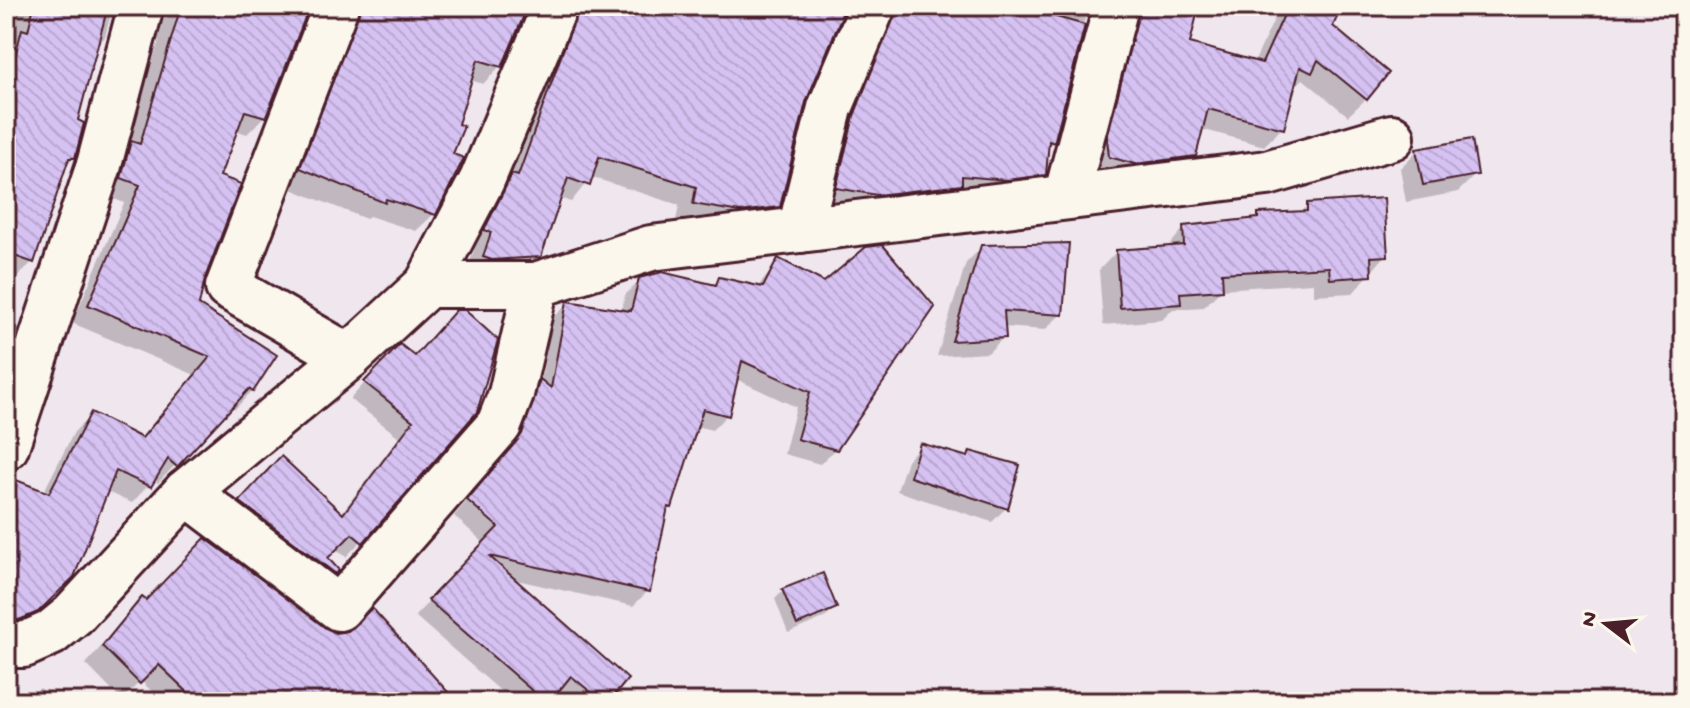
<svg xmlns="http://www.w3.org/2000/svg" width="1690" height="708" viewBox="0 0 1690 708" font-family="'Gochi Hand',sans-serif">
  <defs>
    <pattern id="building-back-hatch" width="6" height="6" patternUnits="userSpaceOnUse" patternTransform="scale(2)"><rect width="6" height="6" fill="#d6c2f2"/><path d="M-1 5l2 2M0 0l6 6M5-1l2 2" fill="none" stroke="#b9a6d0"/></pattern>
  </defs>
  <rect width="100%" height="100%" fill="#f0e7ee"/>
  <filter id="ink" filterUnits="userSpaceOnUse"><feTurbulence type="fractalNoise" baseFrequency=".0125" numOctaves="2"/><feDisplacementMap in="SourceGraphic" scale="16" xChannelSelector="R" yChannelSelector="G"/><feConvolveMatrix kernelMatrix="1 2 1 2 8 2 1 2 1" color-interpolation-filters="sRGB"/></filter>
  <g filter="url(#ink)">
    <g fill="#0003">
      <polygon points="6,6 113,6 105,37 96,46 75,122 82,124 72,159 63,168 32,262 15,280 6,305"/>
      <polygon points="141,6 310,6 265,116 247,134 235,130 218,177 197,306 275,356 252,391 235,409 231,406 158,483 154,479 132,503 105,491 72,576 18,628 6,634 6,485 43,493 74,432 92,414 140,440 195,375 72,323 124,203 105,195 114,160 127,147 159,40 147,36"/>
      <polygon points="336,6 526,6 500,66 483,84 470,80 434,214 416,231 369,216 366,219 284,186"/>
      <polygon points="589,6 844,6 805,98 778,206 760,224 721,229 676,221 679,205 591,177 571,202 559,198 539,256 521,274 466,274 474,250 468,248 495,194 505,184 562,31"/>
      <polygon points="872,6 1088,6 1053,142 1046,148 1044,174 1026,192 820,205"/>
      <polygon points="1116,6 1197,6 1188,45 1254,63 1276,15 1284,6 1313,6 1330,27 1366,99 1348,116 1303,79 1292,90 1282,128 1264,146 1201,129 1194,155 1176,174 1092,174"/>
      <polygon points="1417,151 1476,174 1458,192 1406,202 1400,168"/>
      <polygon points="1308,205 1386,255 1353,293 1313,295 1313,283 1222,289 1204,307 1173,309 1162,320 1103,325 1099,270 1116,252 1167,248 1184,228 1253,221 1259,215 1300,213"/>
      <polygon points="982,247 1061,314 1045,330 1003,327 1004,337 988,353 937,356 966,263"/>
      <polygon points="779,261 835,449 820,464 784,454 796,407 736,379 727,415 712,430 696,426 670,507 665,511 648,591 633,606 512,579 606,702 570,702 557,691 547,702 513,702 415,616 484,543 454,516 508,452 526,396 541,380 553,318 568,304 621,312 625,295 640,280 712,286 719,279 757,288"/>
      <polygon points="464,312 361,541 346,557 335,548 326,558 336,570 318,588 225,518 266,474 340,515 399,437 350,399 384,362 414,358"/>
      <polygon points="6,334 13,336 6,355"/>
      <polygon points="921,445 966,458 970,454 1006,508 992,522 897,491 907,460"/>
      <polygon points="784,590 835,608 826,617 788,633 775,599"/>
      <polygon points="142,599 334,635 454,702 163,702 141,681 121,700 86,664"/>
      <polygon points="40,688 58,702 26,702"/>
    </g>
    <g fill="url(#building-back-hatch)" stroke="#4a1f2b" stroke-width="2">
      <polygon points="34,6 108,6 78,120 84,123 75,158 69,158 34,263 6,253 6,91 22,29 28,31"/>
      <polygon points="181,6 282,6 306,15 266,117 245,111 220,176 241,184 205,278 199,305 277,355 253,392 249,389 177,467 168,459 151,487 116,471 74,577 38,612 19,620 6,620 6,476 49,493 91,412 142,438 210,357 88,305 140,185 121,178 131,141 140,144"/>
      <polygon points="361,6 528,6 502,67 478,60 458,124 464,126 453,154 464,158 436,215 386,199 385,203 300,168"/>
      <polygon points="579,6 846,6 806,102 780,207 740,212 693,204 696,187 599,157 590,186 568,178 541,257 492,260 483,257 491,232 484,230 512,174 518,176"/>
      <polygon points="897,6 1017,6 1085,25 1054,143 1049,141 1046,175 1007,180 962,176 962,185 877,195 836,188 854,116"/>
      <polygon points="1140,6 1199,6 1190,43 1262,63 1288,6 1318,6 1338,15 1333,26 1389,73 1367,100 1318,60 1312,73 1300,67 1284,129 1208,109 1196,156 1135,164 1109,157 1107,138"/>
      <polygon points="1472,139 1478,175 1423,185 1416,149"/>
      <polygon points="1384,198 1388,256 1371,257 1372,276 1330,279 1329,267 1222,273 1223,290 1180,293 1181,304 1120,308 1116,250 1184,245 1183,226 1258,218 1258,213 1307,211 1307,203"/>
      <polygon points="1069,243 1063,315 1004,311 1006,338 952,341 981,245"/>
      <polygon points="883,245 935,307 837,450 797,439 810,392 742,361 729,416 703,409 672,508 668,507 650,592 489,556 628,679 609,702 603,702 571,676 550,702 545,702 428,600 498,527 467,500 522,434 540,379 551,388 567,301 631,311 639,278 662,272 716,285 719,277 763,287 778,258 824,282 866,247"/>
      <polygon points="456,310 465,310 498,340 477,412 363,543 352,534 328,558 339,570 336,574 239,501 281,456 343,514 413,421 364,382 400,344 415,356"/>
      <polygon points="920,443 968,457 970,451 1020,465 1008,509 910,477"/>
      <polygon points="205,538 335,633 348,631 372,608 457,702 198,702 159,665 140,684 102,646 142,597 146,600"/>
      <polygon points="823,573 837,608 797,625 782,589"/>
    </g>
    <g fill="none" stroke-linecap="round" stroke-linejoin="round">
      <g stroke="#4a1f2b" stroke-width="50">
        <g id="minor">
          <polyline points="336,6 228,287 349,357"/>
          <polyline points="1066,197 1116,6"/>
          <polyline points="800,230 830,108 873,6"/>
          <polyline points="427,285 482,180 555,6"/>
          <polyline points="6,447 99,165 141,6"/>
          <polyline points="186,492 339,608 499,425 511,394 536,285"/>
          <polyline points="6,645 24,645 51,633 73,615 186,492 349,357 427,285 536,285 651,248 1267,173 1392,137"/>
        </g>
      </g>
      <use href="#minor" stroke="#fbf7ec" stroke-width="44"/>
    </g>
  </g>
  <rect width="1690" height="708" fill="none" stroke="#fbf7ec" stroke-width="32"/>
  <rect x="16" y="16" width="1658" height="676" fill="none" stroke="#4a1f2b" stroke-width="3" filter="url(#ink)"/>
  <g transform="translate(1606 624) rotate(286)" stroke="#fbf7ec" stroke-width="6" paint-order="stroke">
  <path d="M0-6L14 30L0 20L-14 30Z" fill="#4a1f2b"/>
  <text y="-12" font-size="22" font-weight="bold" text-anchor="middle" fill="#4a1f2b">N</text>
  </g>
</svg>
